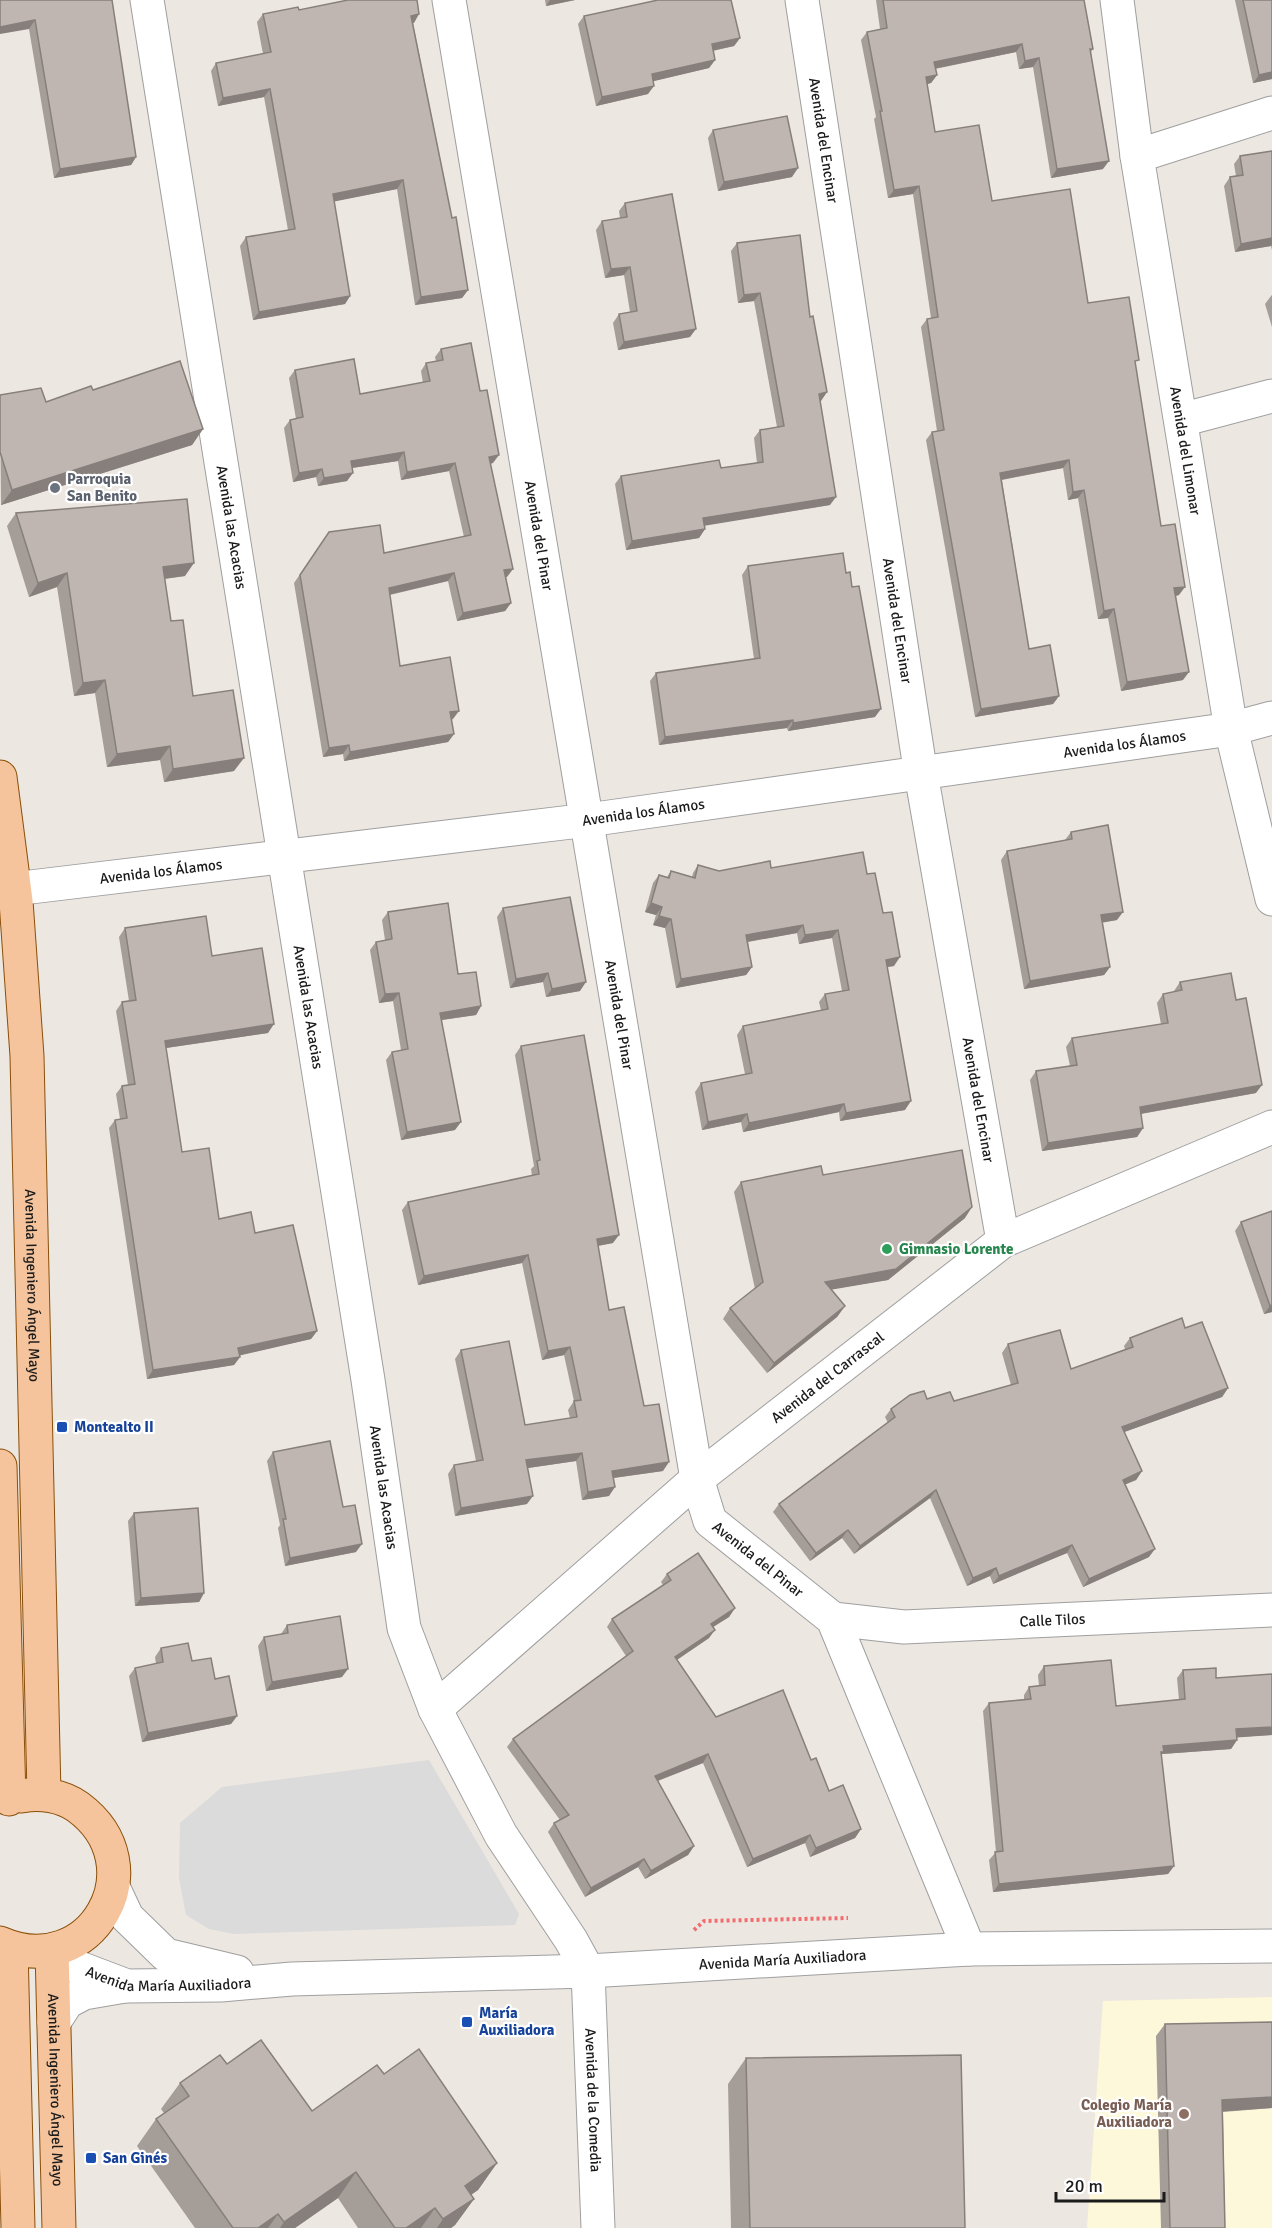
<svg xmlns="http://www.w3.org/2000/svg" width="1272" height="2228" viewBox="0 0 1272 2228" font-family="Signika,sans-serif">
  <rect width="100%" height="100%" fill="#ece7e1"/>
  <polygon fill="#fdf8d9" points="1272,1997 1272,2228 1087,2228 1103,2001"/>
  <polygon fill="#dbdbdb" points="429,1760 519,1914 515,1925 234,1934 209,1929 186,1915 179,1878 180,1823 222,1787"/>
  <g fill="none" stroke-linecap="round" stroke-linejoin="round">
    <g stroke="#9f9f9f" stroke-width="35">
      <g id="minor">
        <path id="s1" d="M147,0L368,1380L404,1628L435,1709L501,1835L571,1940L588,1971L598,2228"/>
        <path id="s2" d="M449,0L697,1479L710,1521L833,1619L969,1949"/>
        <path id="s3" d="M802,0L919,762L1003,1241"/>
        <path id="s4" d="M1117,0L1137,156L1231,729L1272,899"/>
        <polyline points="1137,156 1272,113"/>
        <polyline points="1181,420 1272,396"/>
        <path id="s5" d="M14,889L588,820L1231,729L1272,718"/>
        <path id="s6" d="M833,1619L904,1627L1272,1610"/>
        <path id="s7" d="M435,1709L697,1479L1003,1241L1272,1127"/>
        <polyline points="113,1887 127,1917 166,1955 237,1972"/>
        <path id="s8" d="M52,1950L77,1967L127,1986L221,1985L292,1979L588,1971L969,1949L1272,1946"/>
        <polyline points="54,2022 67,2002 84,1993 125,1986"/>
      </g>
    </g>
    <g stroke="#8a4f08" stroke-width="35">
      <g id="major">
        <path id="s9" d="M0,777L16,901L27,1056L44,1794"/>
        <polyline points="0,1466 9,1799"/>
        <path d="M0,1943C91,1983 158,1866 78,1807C63,1796 40,1792 22,1796"/>
        <polyline points="11,1948 18,2228"/>
        <path id="s10" d="M52,1950L59,2228"/>
      </g>
    </g>
    <polyline stroke="#f16d6f" stroke-width="4" stroke-dasharray="3 3" stroke-linecap="butt" points="694,1930 704,1921 848,1918"/>
    <use href="#minor" stroke="#fff" stroke-width="33"/>
    <use href="#major" stroke="#f6c49c" stroke-width="33"/>
  </g>
  <g fill="#a59d98">
    <polygon points="0,0 112,0 136,157 131,165 54,178 29,29"/>
    <polygon points="545,0 575,0 546,6"/>
    <polygon points="876,0 1084,0 1093,49 1091,52 1103,169 1051,178 1033,67 1019,69 1016,52 935,69 937,75 931,83 927,84 935,132 992,201 1088,303 1135,365 1161,526 1179,595 1176,596 1183,680 1121,691 1108,618 1098,619 1078,498 1068,500 1063,468 1002,480 1029,649 1059,696 1053,704 975,717 926,440 932,432 937,431 921,327 927,319 931,318 913,194 888,198 874,119 876,117 861,40 867,32 880,29"/>
    <polygon points="1235,0 1272,0 1272,79 1253,83"/>
    <polygon points="299,10 414,23 413,23 452,218 468,290 462,298 415,305 397,189 334,201 350,296 345,304 253,320 240,246 246,237 288,230 264,97 218,106 211,71 216,63 263,54 257,22 263,14"/>
    <polygon points="584,16 740,38 734,46 713,51 715,60 709,68 653,81 648,94 596,106 578,24"/>
    <polygon points="713,130 792,177 718,191 708,138"/>
    <polygon points="1272,151 1272,250 1271,246 1235,252 1224,186 1230,177 1236,176 1234,164 1240,156"/>
    <polygon points="625,203 690,337 618,350 613,323 619,314 630,312 624,275 605,278 596,230 602,221 620,218 619,211"/>
    <polygon points="737,243 810,317 827,392 820,401 830,505 704,525 705,529 699,538 626,550 615,484 621,476 721,468 757,463 754,438 760,430 777,427 754,301 738,303 731,251"/>
    <polygon points="1272,295 1272,327 1265,304 1271,296"/>
    <polygon points="441,349 493,463 490,464 507,577 506,577 511,603 505,611 457,621 448,581 390,595 400,666 453,719 451,720 454,734 448,742 344,761 343,754 323,757 294,583 329,532 384,553 464,537 449,471 401,480 398,461 352,468 347,481 318,486 316,477 293,482 284,428 290,420 296,419 289,378 295,370 360,394 423,383 421,371 426,363 436,361 435,357"/>
    <polygon points="93,390 203,429 192,445 1,505 0,395 46,402"/>
    <polygon points="16,513 185,576 165,579 171,621 193,696 234,771 164,782 160,760 107,767 95,693 74,696 57,587 29,597 7,526"/>
    <polygon points="748,566 846,573 852,587 875,717 788,731 787,728 659,745 650,681 656,673 754,659 742,575"/>
    <polygon points="1071,832 1117,920 1102,922 1110,967 1104,975 1024,989 1001,860 1007,851 1065,840"/>
    <polygon points="698,865 719,871 771,868 867,874 894,966 887,967 905,1110 840,1121 839,1112 743,1132 741,1122 702,1130 695,1092 701,1083 745,1074 737,1035 743,1026 821,1010 819,1002 825,994 842,991 832,938 799,944 797,933 748,942 752,967 746,975 676,988 665,928 653,925 656,915 645,912 653,883 659,875 667,877 671,871 692,877 693,873"/>
    <polygon points="503,908 580,991 546,997 543,982 510,988 497,917"/>
    <polygon points="388,912 458,974 481,1006 476,1015 442,1020 455,1130 401,1140 386,1060 392,1052 401,1050 393,1001 379,1003 370,950 376,942 385,940 382,920"/>
    <polygon points="125,928 212,956 268,1033 166,1048 182,1152 219,1219 255,1233 317,1331 311,1339 239,1355 240,1357 234,1365 147,1379 109,1128 115,1120 120,1119 116,1094 122,1086 128,1085 116,1011 122,1002 129,1001 119,937"/>
    <polygon points="1180,982 1236,1000 1256,1093 1141,1114 1143,1128 1137,1137 1042,1151 1030,1080 1036,1071 1070,1066 1066,1047 1072,1038 1161,1024 1157,1003 1163,994 1174,992 1174,991"/>
    <polygon points="521,1046 613,1243 598,1246 609,1310 644,1406 663,1471 613,1478 609,1496 582,1500 576,1461 528,1468 527,1504 455,1516 448,1474 454,1465 476,1461 455,1359 461,1350 525,1425 570,1418 568,1410 574,1401 564,1355 542,1360 522,1263 418,1285 402,1210 408,1202 532,1176 531,1169 534,1166 515,1055"/>
    <polygon points="823,1175 965,1218 888,1280 831,1289 845,1306 837,1317 767,1373 723,1319 730,1308 755,1289 734,1192 741,1182"/>
    <polygon points="1272,1211 1272,1312 1264,1314 1235,1231 1241,1222"/>
    <polygon points="1185,1328 1228,1388 1222,1397 1124,1432 1142,1471 1136,1480 1125,1484 1149,1557 1083,1587 1067,1553 993,1584 990,1576 967,1586 930,1498 854,1554 842,1538 810,1561 773,1512 779,1504 888,1423 885,1417 891,1409 927,1399 954,1401 1011,1385 1002,1353 1008,1344 1071,1369 1125,1349 1124,1346 1130,1338"/>
    <polygon points="273,1452 343,1507 356,1552 285,1566 278,1528 280,1525 267,1461"/>
    <polygon points="134,1513 204,1593 199,1602 135,1606 128,1521"/>
    <polygon points="667,1574 735,1608 729,1617 713,1627 709,1638 677,1660 716,1717 811,1760 829,1791 861,1829 855,1838 810,1857 805,1843 747,1867 703,1763 658,1781 694,1846 688,1855 645,1879 638,1867 585,1897 548,1832 554,1823 560,1820 507,1747 513,1739 626,1656 607,1627 612,1619 663,1585 661,1582"/>
    <polygon points="287,1625 342,1677 266,1691 258,1646 264,1637 281,1634"/>
    <polygon points="161,1648 192,1661 215,1679 237,1716 231,1724 142,1742 129,1676 135,1668 156,1664 155,1657"/>
    <polygon points="1044,1666 1116,1706 1179,1700 1177,1678 1183,1670 1216,1678 1272,1674 1272,1735 1237,1737 1237,1740 1231,1749 1162,1754 1161,1755 1174,1866 1168,1874 993,1892 989,1860 996,1852 983,1711 989,1703 1024,1699 1024,1695 1029,1687 1039,1686 1038,1675"/>
    <polygon points="1272,2022 1272,2108 1223,2112 1225,2228 1161,2228 1156,2036 1165,2024"/>
    <polygon points="746,2058 965,2228 731,2228 728,2084"/>
    <polygon points="227,2064 312,2111 384,2074 497,2163 478,2190 471,2195 474,2199 455,2225 451,2228 358,2228 338,2198 295,2228 195,2228 137,2146 156,2119 164,2113 161,2109 180,2083"/>
  </g>
  <g fill="#867f7c">
    <polygon points="550,0 575,0 546,6"/>
    <polygon points="419,14 414,23 405,24 411,16"/>
    <polygon points="35,20 29,29 0,34 0,27"/>
    <polygon points="740,38 734,46 706,52 712,44"/>
    <polygon points="1022,44 1016,52 928,70 934,62"/>
    <polygon points="1039,58 1033,67 1019,69 1025,61"/>
    <polygon points="715,60 709,68 646,83 652,74"/>
    <polygon points="1272,72 1272,79 1253,83 1259,75"/>
    <polygon points="937,75 931,83 920,86 926,77"/>
    <polygon points="654,86 648,94 596,106 602,97"/>
    <polygon points="270,89 264,97 218,106 223,98"/>
    <polygon points="136,157 131,165 54,178 60,169"/>
    <polygon points="1109,161 1103,169 1051,178 1057,169"/>
    <polygon points="798,168 792,177 718,191 724,182"/>
    <polygon points="403,180 397,189 327,203 333,194"/>
    <polygon points="919,186 913,194 888,198 894,190"/>
    <polygon points="1272,238 1272,244 1271,246 1235,252 1241,244"/>
    <polygon points="630,267 624,275 605,278 611,269"/>
    <polygon points="468,290 462,298 415,305 421,297"/>
    <polygon points="760,293 754,301 738,303 744,295"/>
    <polygon points="350,296 345,304 253,320 259,312"/>
    <polygon points="696,329 690,337 618,350 624,342"/>
    <polygon points="827,392 821,401 813,402 819,394"/>
    <polygon points="203,429 192,445 1,505 12,490"/>
    <polygon points="404,452 398,461 345,469 351,461"/>
    <polygon points="499,455 493,463 483,465 489,457"/>
    <polygon points="1069,460 1063,468 994,481 1000,473"/>
    <polygon points="455,463 449,471 401,480 407,472"/>
    <polygon points="322,469 316,477 293,482 299,473"/>
    <polygon points="353,473 347,481 318,486 324,478"/>
    <polygon points="1084,490 1078,498 1068,500 1073,492"/>
    <polygon points="836,497 830,505 697,527 703,518"/>
    <polygon points="705,529 699,538 626,550 632,541"/>
    <polygon points="194,563 185,576 154,580 163,567"/>
    <polygon points="513,569 507,577 499,579 504,570"/>
    <polygon points="67,573 57,587 29,597 38,583"/>
    <polygon points="454,573 448,581 383,596 389,588"/>
    <polygon points="1185,587 1179,595 1169,597 1174,588"/>
    <polygon points="511,603 505,611 457,621 463,613"/>
    <polygon points="1114,609 1108,618 1098,619 1104,611"/>
    <polygon points="1189,672 1183,680 1121,691 1127,682"/>
    <polygon points="105,680 95,693 74,696 83,683"/>
    <polygon points="1059,696 1053,704 975,717 981,709"/>
    <polygon points="881,709 875,717 788,731 793,723"/>
    <polygon points="459,711 453,719 444,721 450,712"/>
    <polygon points="793,720 787,728 659,745 665,737"/>
    <polygon points="454,734 448,742 344,761 350,752"/>
    <polygon points="349,745 343,754 323,757 329,748"/>
    <polygon points="170,746 160,760 107,767 117,754"/>
    <polygon points="244,758 234,771 164,782 173,769"/>
    <polygon points="651,903 662,907 656,915 645,912"/>
    <polygon points="1123,912 1117,920 1095,924 1101,915"/>
    <polygon points="659,916 671,919 665,928 653,925"/>
    <polygon points="803,925 797,933 740,943 746,935"/>
    <polygon points="838,930 832,938 799,944 805,935"/>
    <polygon points="900,957 894,966 880,968 886,960"/>
    <polygon points="752,967 746,975 676,988 681,979"/>
    <polygon points="1110,967 1104,975 1024,989 1030,981"/>
    <polygon points="548,973 543,982 510,988 516,979"/>
    <polygon points="586,982 580,991 546,997 552,989"/>
    <polygon points="399,993 393,1001 379,1003 385,994"/>
    <polygon points="481,1006 476,1015 434,1021 440,1013"/>
    <polygon points="274,1024 268,1033 159,1049 165,1041"/>
    <polygon points="1262,1085 1256,1093 1134,1115 1140,1107"/>
    <polygon points="911,1101 905,1110 840,1121 846,1113"/>
    <polygon points="844,1104 839,1112 743,1132 749,1123"/>
    <polygon points="747,1114 741,1122 702,1130 708,1122"/>
    <polygon points="461,1122 455,1130 401,1140 407,1132"/>
    <polygon points="1143,1128 1137,1137 1042,1151 1048,1143"/>
    <polygon points="972,1207 965,1218 888,1280 818,1292 825,1282"/>
    <polygon points="619,1235 613,1243 591,1247 597,1239"/>
    <polygon points="528,1255 522,1263 418,1285 424,1276"/>
    <polygon points="1272,1305 1272,1312 1264,1314 1270,1306"/>
    <polygon points="845,1306 837,1317 767,1373 774,1363"/>
    <polygon points="317,1331 311,1339 233,1357 238,1348"/>
    <polygon points="570,1347 564,1355 542,1360 548,1351"/>
    <polygon points="240,1357 234,1365 147,1379 153,1370"/>
    <polygon points="1228,1388 1222,1397 1116,1435 1122,1427"/>
    <polygon points="582,1453 576,1461 521,1469 526,1460"/>
    <polygon points="669,1462 663,1471 606,1479 612,1471"/>
    <polygon points="1142,1471 1136,1480 1117,1488 1123,1480"/>
    <polygon points="615,1487 609,1496 582,1500 588,1492"/>
    <polygon points="936,1490 930,1498 854,1554 860,1546"/>
    <polygon points="533,1496 527,1504 455,1516 461,1508"/>
    <polygon points="848,1530 842,1538 810,1561 816,1553"/>
    <polygon points="362,1544 356,1552 285,1566 290,1558"/>
    <polygon points="1072,1545 1067,1553 993,1584 999,1576"/>
    <polygon points="1155,1549 1149,1557 1083,1587 1089,1579"/>
    <polygon points="996,1568 990,1576 967,1586 973,1578"/>
    <polygon points="204,1593 199,1602 135,1606 141,1598"/>
    <polygon points="735,1608 729,1617 705,1632 711,1624"/>
    <polygon points="715,1630 709,1638 669,1665 675,1657"/>
    <polygon points="348,1669 342,1677 266,1691 272,1682"/>
    <polygon points="237,1716 231,1724 142,1742 148,1733"/>
    <polygon points="1272,1727 1272,1735 1230,1738 1236,1729"/>
    <polygon points="1237,1740 1231,1749 1162,1754 1158,1760 1163,1746"/>
    <polygon points="708,1754 703,1763 649,1784 655,1776"/>
    <polygon points="861,1829 855,1838 810,1857 816,1848"/>
    <polygon points="810,1835 805,1843 747,1867 753,1859"/>
    <polygon points="694,1846 688,1855 645,1879 651,1871"/>
    <polygon points="644,1859 638,1867 585,1897 591,1888"/>
    <polygon points="1174,1866 1168,1874 993,1892 999,1884"/>
    <polygon points="1272,2097 1272,2108 1214,2112 1222,2100"/>
    <polygon points="497,2163 478,2190 446,2212 465,2186"/>
    <polygon points="356,2172 338,2198 295,2228 280,2228 284,2222"/>
    <polygon points="474,2199 455,2225 451,2228 437,2228 443,2219"/>
    <polygon points="435,2208 421,2228 406,2228"/>
    <polygon points="278,2214 268,2228 258,2228"/>
  </g>
  <g fill="#c0b6b1" stroke="#867f7c" stroke-width="1.5">
    <polygon points="0,0 112,0 136,157 60,169 35,20 0,27"/>
    <polygon points="348,0 417,0 419,14 411,16 452,218 456,217 468,290 421,297 403,180 333,194 350,296 259,312 246,237 295,229 270,89 223,98 216,63 271,52 263,14 298,7 299,10"/>
    <polygon points="658,0 731,0 740,38 712,44 715,60 652,74 654,86 602,97 584,16"/>
    <polygon points="883,0 1084,0 1093,49 1090,49 1109,161 1057,169 1039,58 1025,61 1022,44 934,62 937,75 926,77 935,132 979,125 992,201 1070,189 1088,303 1129,297 1139,360 1135,361 1161,526 1175,524 1185,587 1174,588 1189,672 1127,682 1114,609 1104,611 1084,490 1073,492 1069,460 1000,473 1029,649 1050,645 1059,696 981,709 932,432 944,430 927,319 938,317 919,186 894,190 880,111 882,111 867,32 887,28"/>
    <polygon points="1243,0 1272,0 1272,72 1259,75"/>
    <polygon points="787,116 798,168 724,182 713,130"/>
    <polygon points="1272,151 1272,238 1241,244 1230,177 1243,175 1240,156"/>
    <polygon points="672,194 696,329 624,342 619,314 637,311 630,267 611,269 602,221 627,217 625,203"/>
    <polygon points="800,235 810,317 813,316 827,392 819,394 836,497 703,518 705,529 632,541 621,476 719,460 721,468 763,462 760,430 784,426 760,293 744,295 737,243"/>
    <polygon points="471,343 480,391 487,390 499,455 489,457 513,569 504,570 511,603 463,613 454,573 389,588 400,666 450,657 459,711 450,712 454,734 350,752 349,745 329,748 300,575 329,532 380,525 384,553 471,535 455,463 407,472 404,452 351,461 353,473 324,478 322,469 299,473 290,420 303,417 295,370 354,359 360,394 430,381 426,363 443,360 441,349"/>
    <polygon points="180,361 203,429 12,490 0,452 0,395 41,388 46,402 91,386 93,390"/>
    <polygon points="187,499 194,563 163,567 171,621 183,620 193,696 233,690 244,758 173,769 170,746 117,754 105,680 83,683 67,573 38,583 16,513"/>
    <polygon points="843,553 846,573 850,572 852,587 859,586 881,709 793,723 793,720 665,737 656,673 760,658 748,566"/>
    <polygon points="1108,825 1123,912 1101,915 1110,967 1030,981 1007,851 1072,839 1071,832"/>
    <polygon points="863,852 867,874 875,873 883,913 892,912 900,957 886,960 911,1101 846,1113 844,1104 749,1123 747,1114 708,1122 701,1083 752,1073 743,1026 828,1009 825,994 849,990 838,930 805,935 803,925 746,935 752,967 681,979 671,919 659,916 662,907 651,903 659,875 669,878 671,871 695,878 698,865 719,871 770,861 771,868"/>
    <polygon points="570,897 586,982 552,989 548,973 516,979 503,908"/>
    <polygon points="448,903 458,974 476,972 481,1006 440,1013 461,1122 407,1132 392,1052 408,1049 399,993 385,994 376,942 392,939 388,912"/>
    <polygon points="206,916 212,956 262,948 274,1024 165,1041 182,1152 209,1148 219,1219 251,1212 255,1233 293,1225 317,1331 238,1348 240,1357 153,1370 115,1120 127,1118 122,1086 135,1084 122,1002 136,1000 125,928"/>
    <polygon points="1231,973 1236,1000 1246,998 1262,1085 1140,1107 1143,1128 1048,1143 1036,1071 1077,1065 1072,1038 1168,1023 1163,994 1182,990 1180,982"/>
    <polygon points="584,1035 619,1235 597,1239 609,1310 624,1307 644,1406 659,1404 669,1462 612,1471 615,1487 588,1492 582,1453 526,1460 533,1496 461,1508 454,1465 483,1460 461,1350 509,1341 525,1425 577,1417 574,1401 581,1400 570,1347 548,1351 528,1255 424,1276 408,1202 539,1174 537,1161 540,1160 521,1046"/>
    <polygon points="962,1150 972,1207 896,1269 825,1282 845,1306 774,1363 730,1308 763,1282 741,1182 821,1166 823,1175"/>
    <polygon points="1272,1211 1272,1305 1270,1306 1241,1222"/>
    <polygon points="1182,1318 1185,1328 1202,1322 1228,1388 1122,1427 1142,1471 1123,1480 1155,1549 1089,1579 1072,1545 999,1576 996,1568 973,1578 936,1490 860,1546 848,1530 816,1553 779,1504 895,1417 891,1409 910,1395 924,1391 927,1399 950,1392 954,1401 1018,1383 1008,1344 1060,1330 1071,1369 1133,1347 1130,1338"/>
    <polygon points="330,1441 343,1507 355,1505 362,1544 290,1558 283,1519 286,1519 273,1452"/>
    <polygon points="198,1508 204,1593 141,1598 134,1513"/>
    <polygon points="698,1553 735,1608 711,1624 715,1630 675,1657 716,1717 783,1690 811,1760 816,1758 829,1791 843,1785 861,1829 816,1848 810,1835 753,1859 708,1754 655,1776 694,1846 651,1871 644,1859 591,1888 554,1823 569,1815 513,1739 633,1651 612,1619 671,1580 667,1574"/>
    <polygon points="340,1616 348,1669 272,1682 264,1637 288,1633 287,1625"/>
    <polygon points="188,1643 192,1661 211,1658 215,1679 229,1676 237,1716 148,1733 135,1668 163,1662 161,1648"/>
    <polygon points="1111,1660 1116,1706 1185,1699 1183,1670 1216,1668 1216,1678 1272,1674 1272,1727 1236,1729 1237,1740 1163,1746 1164,1752 1161,1752 1174,1866 999,1884 995,1852 1003,1851 989,1703 1031,1699 1029,1687 1045,1685 1044,1666"/>
    <polygon points="1272,2022 1272,2097 1222,2100 1225,2228 1170,2228 1165,2024"/>
    <polygon points="261,2040 312,2111 377,2065 384,2074 419,2049 497,2163 465,2186 474,2199 443,2219 435,2208 406,2228 395,2228 356,2172 284,2222 278,2214 258,2228 233,2228 156,2119 189,2096 180,2083 220,2055 227,2064"/>
    <polygon points="961,2055 965,2228 750,2228 746,2058"/>
  </g>
  <circle fill="#6b7280" stroke="#fff" stroke-width="2" cx="55" cy="488" r="6"/>
  <circle fill="#2e9e5b" stroke="#fff" stroke-width="2" cx="887" cy="1249" r="6"/>
  <g fill="#1a4fb4" stroke="#fff" stroke-width="2">
    <rect x="56" y="1421" width="12" height="12" rx="3"/>
    <rect x="461" y="2016" width="12" height="12" rx="3"/>
    <rect x="85" y="2152" width="12" height="12" rx="3"/>
  </g>
  <circle fill="#8d6e63" stroke="#fff" stroke-width="2" cx="1184" cy="2114" r="6"/>
  <g text-anchor="middle" stroke-width="4.5" stroke-linejoin="round" paint-order="stroke">
    <g font-size="15" fill="#1b1b1b" stroke="#fff">
      <text dy="5" stroke="none"><textPath href="#s3" startOffset="142">Avenida del Encinar</textPath></text>
      <text dy="5" stroke="none"><textPath href="#s4" startOffset="456">Avenida del Limonar</textPath></text>
      <text dy="5" stroke="none"><textPath href="#s1" startOffset="534">Avenida las Acacias</textPath></text>
      <text dy="5" stroke="none"><textPath href="#s2" startOffset="543">Avenida del Pinar</textPath></text>
      <text dy="5" stroke="none"><textPath href="#s3" startOffset="628">Avenida del Encinar</textPath></text>
      <text dy="5" stroke="none"><textPath href="#s5" startOffset="1120">Avenida los Álamos</textPath></text>
      <text dy="5" stroke="none"><textPath href="#s5" startOffset="634">Avenida los Álamos</textPath></text>
      <text dy="5" stroke="none"><textPath href="#s5" startOffset="148">Avenida los Álamos</textPath></text>
      <text dy="5" stroke="none"><textPath href="#s1" startOffset="1020">Avenida las Acacias</textPath></text>
      <text dy="5" stroke="none"><textPath href="#s2" startOffset="1029">Avenida del Pinar</textPath></text>
      <text dy="5" stroke="none"><textPath href="#s3" startOffset="1114">Avenida del Encinar</textPath></text>
      <text dy="5" stroke="none"><textPath href="#s9" startOffset="510">Avenida Ingeniero Ángel Mayo</textPath></text>
      <text dy="5" stroke="none"><textPath href="#s7" startOffset="514">Avenida del Carrascal</textPath></text>
      <text dy="5" stroke="none"><textPath href="#s1" startOffset="1506">Avenida las Acacias</textPath></text>
      <text dy="5" stroke="none"><textPath href="#s2" startOffset="1605">Avenida del Pinar</textPath></text>
      <text dy="5" stroke="none"><textPath href="#s6" startOffset="220">Calle Tilos</textPath></text>
      <text dy="5" stroke="none"><textPath href="#s8" startOffset="740">Avenida María Auxiliadora</textPath></text>
      <text dy="5" stroke="none"><textPath href="#s8" startOffset="124">Avenida María Auxiliadora</textPath></text>
      <text dy="5" stroke="none"><textPath href="#s10" startOffset="140">Avenida Ingeniero Ángel Mayo</textPath></text>
      <text dy="5" stroke="none"><textPath href="#s1" startOffset="2168">Avenida de la Comedia</textPath></text>
    </g>
    <g font-size="15" font-weight="bold" fill="#5b616d" stroke="#fff" text-anchor="start">
      <text x="67" y="484">Parroquia<tspan x="67" dy="17">San Benito</tspan></text>
    </g>
    <g font-size="15" font-weight="bold" fill="#27864d" stroke="#fff" text-anchor="start">
      <text x="899" y="1254">Gimnasio Lorente</text>
    </g>
    <g font-size="15" font-weight="bold" fill="#164399" stroke="#fff" text-anchor="start">
      <text x="74" y="1432">Montealto II</text>
      <text x="479" y="2018">María<tspan x="479" dy="17">Auxiliadora</tspan></text>
      <text x="103" y="2163">San Ginés</text>
    </g>
    <g font-size="15" font-weight="bold" fill="#785e54" stroke="#fff" text-anchor="end">
      <text x="1172" y="2110">Colegio María<tspan x="1172" dy="17">Auxiliadora</tspan></text>
    </g>
  </g>
  <path d="M1056 2192v9h108v-9" fill="none" stroke="#1b1b1b" stroke-width="3"/>
  <text x="1065" y="2192" font-size="18" fill="#1b1b1b" stroke="#ffffff" stroke-width="4.5" paint-order="stroke">20 m</text>
</svg>
